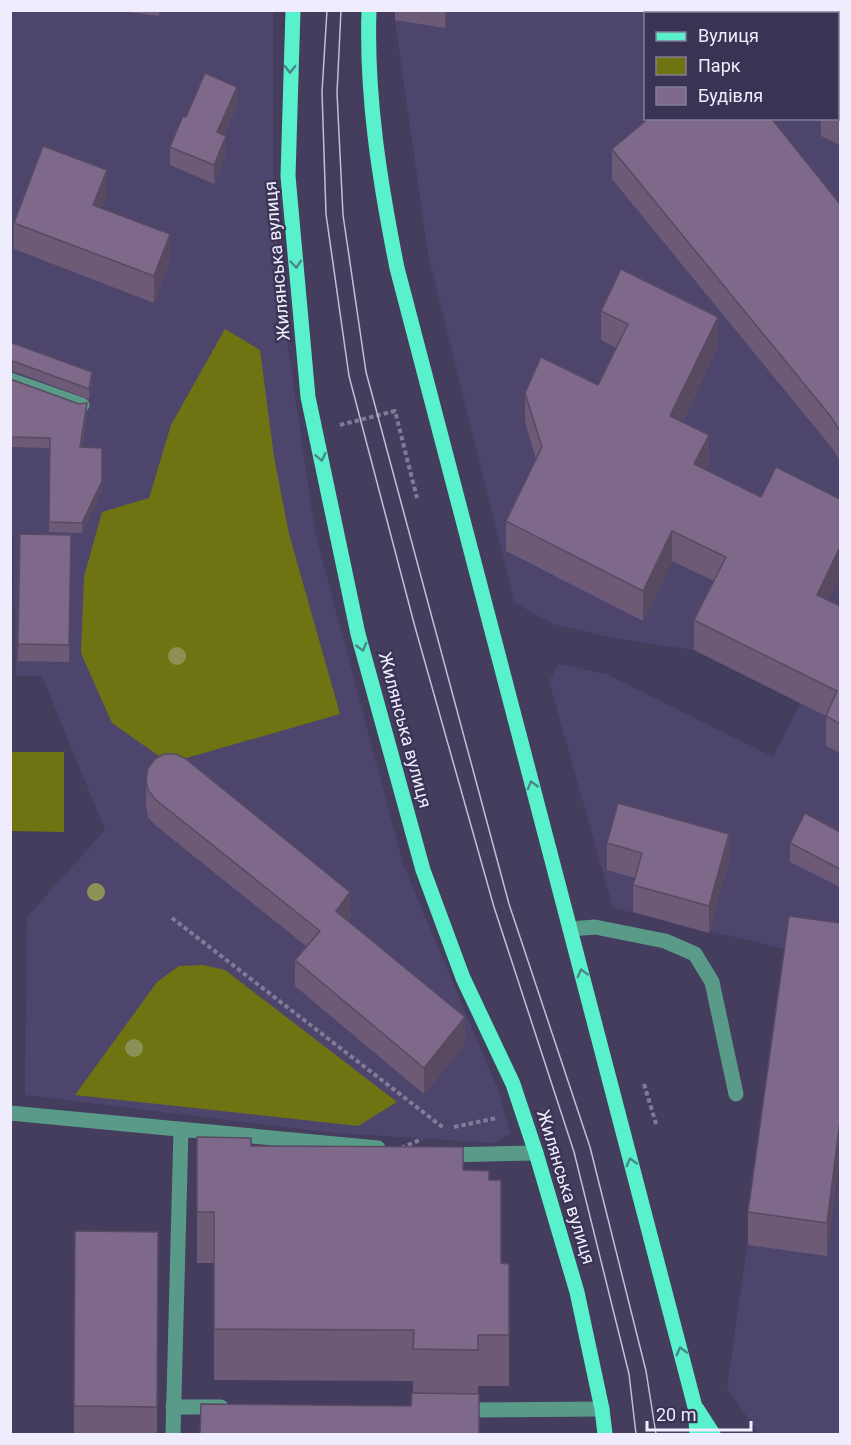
<svg xmlns="http://www.w3.org/2000/svg" width="851" height="1445" viewBox="0 0 851 1445" font-family="Roboto,sans-serif">
  <rect width="100%" height="100%" fill="#443d5e"/>
  <g fill="#4e456d" fill-rule="evenodd">
    <path d="M396,10L840,11V529L726,587L694,650L618,639L553,624L515,603L428,254L395,20ZM646,14H838V118H646Z"/>
    <polygon points="10,11 273,11 273,199 282,306 315,532 403,864 499,1092 510,1133 494,1143 334,1133 25,1095 27,917 105,830 42,676 16,676 13,533 10,532"/>
    <polygon points="840,577 840,1434 759,1434 727,1388 789,950 613,908 549,681 559,664 606,674 773,757 808,688 817,624"/>
  </g>
  <g fill="#6e7412">
    <polygon points="225,329 260,350 274,457 289,534 340,714 169,763 112,723 81,653 84,577 102,512 149,498 171,425"/>
    <polygon points="11,752 64,752 64,832 11,831"/>
    <polygon points="203,965 225,970 397,1102 358,1126 75,1095 157,982 179,966"/>
  </g>
  <g fill="none" stroke-linecap="round" stroke-linejoin="round">
    <g stroke="#807b96" stroke-width="4" stroke-dasharray="4.5 3" stroke-linecap="butt">
      <polyline points="340,425 395,411 417,498"/>
      <polyline points="172,918 445,1129"/>
      <polyline points="644,1084 657,1127"/>
      <polyline points="454,1127 497,1118"/>
      <polyline points="401,1148 422,1139"/>
    </g>
    <g stroke="#599b88" stroke-width="15">
      <polyline points="10,380 82,405"/>
      <polyline points="570,929 595,927 665,941 695,954 712,982 736,1094"/>
      <polyline points="10,1113 378,1148"/>
      <polyline points="443,1155 536,1153"/>
      <polyline points="173,1407 221,1407"/>
      <polyline points="458,1410 602,1409"/>
      <polyline points="173,1434 181,1130"/>
    </g>
    <g stroke="#59f1cb" stroke-width="15">
      <polyline points="293,10 288,176 308,397 358,634 423,870 463,978 513,1084 536,1153 577,1292 602,1409 605,1434"/>
      <path d="M369,10C366,97 380,183 397,268L695,1407L697,1434"/>
      <polyline points="697,1409 713,1434"/>
    </g>
    <g stroke="#c3bfd4" stroke-width="1.5">
      <polyline points="327,10 322,92 326,214 349,376 415,627 494,907 574,1152 629,1374 636,1434"/>
      <polyline points="341,10 337,93 343,215 366,372 509,904 590,1147 646,1371 656,1434"/>
    </g>
  </g>
  <g fill="#8d9055">
    <circle cx="177" cy="656" r="9"/>
    <circle cx="96" cy="892" r="9"/>
    <circle cx="134" cy="1048" r="9"/>
  </g>
  <g fill="#6c5a77">
    <polygon points="113,10 160,10 159,16"/>
    <polygon points="395,10 447,10 445,28 395,20"/>
    <polygon points="708,10 840,10 840,145 821,136 821,118 837,118 839,74 837,73 837,14 714,14"/>
    <polygon points="237,105 224,135 226,154 214,184 170,165 170,147 186,117"/>
    <polygon points="612,149 840,204 840,461 832,448 612,179"/>
    <polygon points="107,197 102,208 170,261 154,303 14,249 14,223"/>
    <polygon points="601,311 718,347 682,422 709,464 706,470 829,601 840,606 840,753 826,746 826,716 694,650 694,620 714,581 672,561 643,621 506,551 506,521 536,459 525,422 525,393 598,385 616,348 601,340"/>
    <polygon points="10,342 92,382 89,399 13,371"/>
    <polygon points="10,379 87,413 82,447 102,448 102,491 82,533 49,532 50,448 10,447"/>
    <polygon points="20,534 71,551 69,662 18,661"/>
    <polygon points="146,779 350,919 349,921 465,1044 424,1094 295,986 295,960 306,946 155,825 148,817 146,806"/>
    <polygon points="840,832 840,887 790,862 790,843"/>
    <polygon points="607,843 729,860 709,933 633,912 633,885 635,878 607,870"/>
    <polygon points="840,923 827,1256 748,1245 748,1212"/>
    <polygon points="197,1137 251,1146 463,1170 489,1180 501,1263 509,1264 509,1386 478,1386 479,1434 411,1406 413,1393 413,1381 214,1380 214,1263 197,1263"/>
    <polygon points="158,1232 157,1434 74,1434 74,1406"/>
  </g>
  <g fill="#584a61">
    <polygon points="445,10 447,10 445,28"/>
    <polygon points="237,87 237,105 217,151 217,132"/>
    <polygon points="226,136 226,154 214,184 214,165"/>
    <polygon points="107,170 107,197 93,232 93,205"/>
    <polygon points="170,234 170,261 154,303 154,276"/>
    <polygon points="718,317 718,347 670,446 670,416"/>
    <polygon points="13,361 13,371 10,372 10,362"/>
    <polygon points="92,372 92,382 89,399 89,389"/>
    <polygon points="87,403 87,413 80,457 80,447"/>
    <polygon points="709,435 709,464 694,494 694,464"/>
    <polygon points="102,481 102,491 82,533 82,523"/>
    <polygon points="672,531 672,561 643,621 643,591"/>
    <polygon points="840,547 840,577 817,624 817,595"/>
    <polygon points="729,834 729,860 709,933 709,906"/>
    <polygon points="350,892 350,919 336,938 336,911"/>
    <polygon points="465,1017 465,1044 424,1094 424,1068"/>
    <polygon points="840,1121 840,1154 827,1256 827,1223"/>
  </g>
  <g fill="#7e698a" stroke="#584a61" stroke-width="1.5">
    <polygon points="757,10 840,10 840,51 837,49 837,14 764,14"/>
    <polygon points="840,70 840,121 835,118 837,118 837,77"/>
    <polygon points="205,73 237,87 217,132 226,136 214,165 170,147 183,116 186,117"/>
    <polygon points="649,118 771,118 840,204 840,431 832,418 612,149"/>
    <polygon points="43,146 107,170 93,205 170,234 154,276 14,223"/>
    <polygon points="621,269 718,317 670,416 709,435 694,464 761,497 776,467 840,499 840,547 817,595 840,606 840,724 826,716 837,691 694,620 726,557 672,531 643,591 506,521 542,447 525,393 541,357 598,385 628,324 601,311"/>
    <polygon points="10,342 92,372 89,389 13,361 10,362"/>
    <polygon points="10,379 79,404 87,403 80,447 102,448 102,481 82,523 49,522 50,438 10,437"/>
    <polygon points="20,534 71,535 69,645 18,644"/>
    <polygon points="164,754 176,754 186,759 350,892 336,911 465,1017 424,1068 295,960 320,931 155,799 148,790 146,779 148,768 155,759"/>
    <polygon points="618,803 729,834 709,906 633,885 642,853 607,843"/>
    <polygon points="805,813 840,832 840,869 790,843"/>
    <polygon points="789,916 840,923 840,1121 827,1223 748,1212"/>
    <polygon points="197,1137 251,1138 251,1146 463,1147 463,1170 489,1171 489,1180 501,1180 501,1263 509,1264 509,1335 478,1335 478,1350 413,1349 414,1330 214,1329 214,1212 197,1212"/>
    <polygon points="75,1231 158,1232 157,1407 74,1406"/>
    <polygon points="412,1393 479,1394 479,1434 200,1434 201,1404 411,1406"/>
  </g>
  <defs><path id="oneway-chevron" d="M-2-3.5L2.5 0L-2 3.5" fill="none" stroke-width="1.6" stroke-linecap="round" stroke-linejoin="round" transform="scale(1.5)"/></defs>
  <g stroke="#488889">
    <use href="#oneway-chevron" transform="translate(290 69) rotate(91)"/>
    <use href="#oneway-chevron" transform="translate(296 264) rotate(85)"/>
    <use href="#oneway-chevron" transform="translate(321 457) rotate(78)"/>
    <use href="#oneway-chevron" transform="translate(362 647) rotate(75)"/>
    <use href="#oneway-chevron" transform="translate(532 785) rotate(-105)"/>
    <use href="#oneway-chevron" transform="translate(582 973) rotate(-105)"/>
    <use href="#oneway-chevron" transform="translate(631 1162) rotate(-105)"/>
    <use href="#oneway-chevron" transform="translate(681 1351) rotate(-105)"/>
  </g>
  <g text-anchor="middle" stroke-width="4.5" stroke-linejoin="round" paint-order="stroke">
    <g font-size="18" fill="#efedfd" stroke="#3a3353">
      <text transform="translate(277 261) rotate(-95)" y="6">Жилянська вулиця</text>
      <text transform="translate(405 730) rotate(75)" y="6">Жилянська вулиця</text>
      <text transform="translate(566 1187) rotate(73)" y="6">Жилянська вулиця</text>
    </g>
  </g>
  <rect width="851" height="1445" fill="none" stroke="#efedfd" stroke-width="24"/>
  <rect x="644" y="12" width="195" height="108" fill="#3a3353" stroke="#827d97" stroke-width="1.5"/>
  <rect x="656" y="32" width="30" height="9" fill="#59f1cb" stroke="#827d97" stroke-width="1.5"/>
  <text x="698" y="42" font-size="18" fill="#efedfd">Вулиця</text>
  <rect x="656" y="57" width="30" height="18" fill="#6e7412" stroke="#827d97" stroke-width="1.5"/>
  <text x="698" y="72" font-size="18" fill="#efedfd">Парк</text>
  <rect x="656" y="87" width="30" height="18" fill="#7e698a" stroke="#827d97" stroke-width="1.5"/>
  <text x="698" y="102" font-size="18" fill="#efedfd">Будівля</text>
  <path d="M647 1421v9h104v-9" fill="none" stroke="#efedfd" stroke-width="3"/>
  <text x="656" y="1421" font-size="18" fill="#efedfd" stroke="#3a3353" stroke-width="4.5" paint-order="stroke">20 m</text>
</svg>
